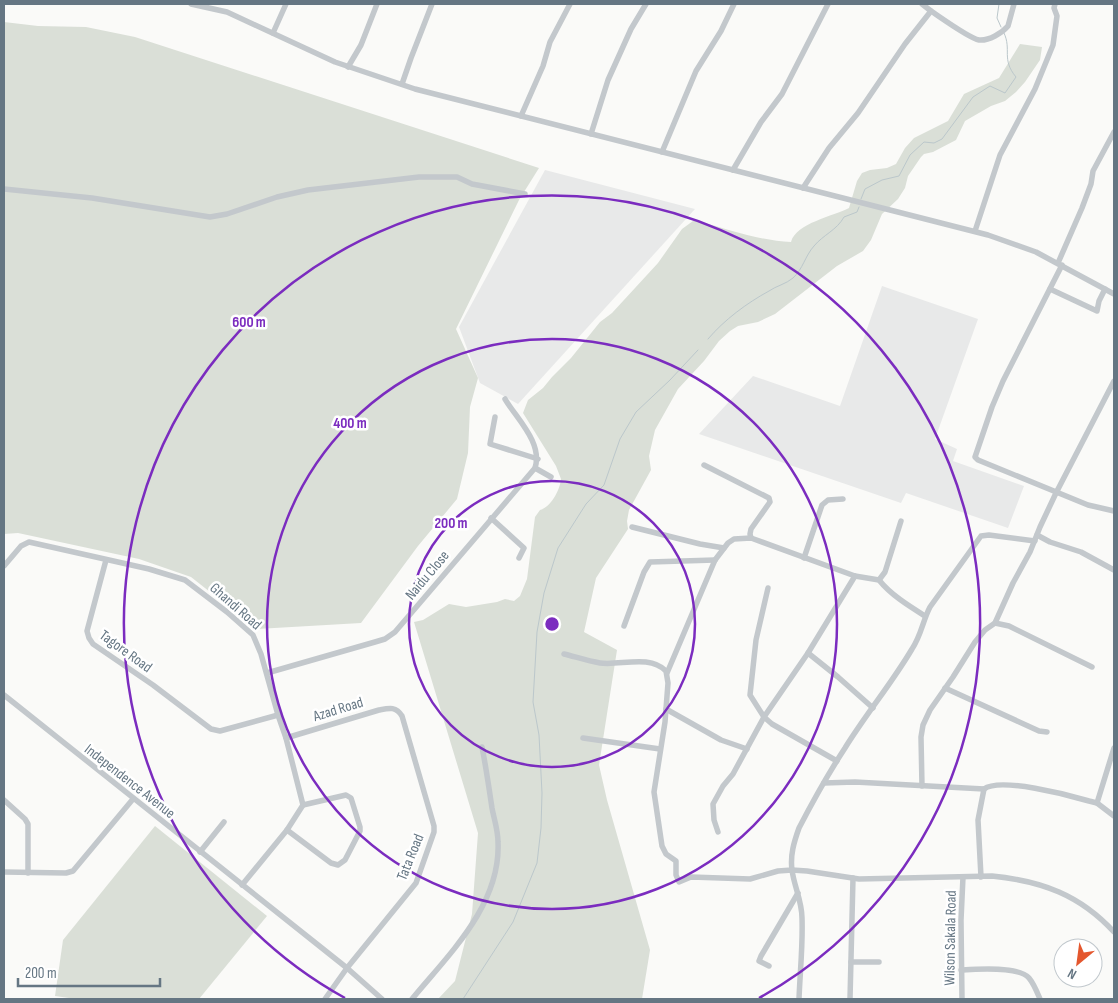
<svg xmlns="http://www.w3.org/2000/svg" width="1118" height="1003" viewBox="0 0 1118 1003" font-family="'Sofia Sans Condensed',sans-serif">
  <rect width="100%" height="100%" fill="#fafaf8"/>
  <g fill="#e8e9e9">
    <polygon points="545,170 695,209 518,404 480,383 459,327"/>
    <polygon points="882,286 978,319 935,439 957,449 953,461 1024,486 1008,528 906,493 901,503 699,434 753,376 840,406"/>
  </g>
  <g fill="#dadfd7">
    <polygon points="4,22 38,26 86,27 135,37 539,168 519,200 456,329 478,378 470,407 468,453 457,499 418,546 361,623 257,629 191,577 139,559 18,533 4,534"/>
    <path d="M1020,44L1042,47L1040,60L1025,82L1016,92L1005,101L991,106L965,121L956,140L933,152L924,154L921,157L908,176L905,188L898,199L882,214L871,240L863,251L837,266L775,314L758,322L738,326L730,331L719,341L704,361L678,389L655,430L649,456L651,470L629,510L627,521L628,529L596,578L584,632L617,650L599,765L607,800L650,950L642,999H438L455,981L472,914L478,833L414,622L423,620L449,604L466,607L497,602L505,599L514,601L520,596L527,579L535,517L540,510C551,507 560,490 561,479L556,466L523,413L528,400L543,388L552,377L571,358L600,322L612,313L658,263L682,229L693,221H697C728,229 760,241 791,242C796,223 834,216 849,208L857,181L862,173L870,170L887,168L896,164L905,148L914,138L948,121L964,94L999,78Z"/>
    <polygon points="155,826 267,916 199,999 76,999 55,996 63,940"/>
  </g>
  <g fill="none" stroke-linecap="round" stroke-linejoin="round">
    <g stroke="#bbc7cb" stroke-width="1">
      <polyline points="999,4 997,18 1001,27"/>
      <path d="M861,199L865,189L882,180L899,176L910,155L924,142L934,143L942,139L973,97L990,86L1005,93L1016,77C1001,59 1012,50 1004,33"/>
      <path d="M708,339C724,320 747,303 769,291C776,286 786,284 793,278C803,269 805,256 814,246C823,235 837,230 844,217L857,212L859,207"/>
      <polyline points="463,999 513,922 537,863 541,828 542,793 539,735 533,702 537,632 544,593 558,548 586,504 604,485 620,439 636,412 670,380 698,350"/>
    </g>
    <g stroke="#c3c8cc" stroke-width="5.5">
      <polyline points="191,4 227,12 335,62 415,89 988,235 1036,252 1114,294"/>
      <polyline points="922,4 931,11"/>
      <polyline points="273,33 286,4"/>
      <polyline points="348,67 361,45 377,4"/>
      <polyline points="402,84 411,58 432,4"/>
      <polyline points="521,116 543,66 550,42 570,4"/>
      <polyline points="591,134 608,80 631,29 646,4"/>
      <polyline points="662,152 696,71 721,31 734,4"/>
      <polyline points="733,170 761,122 782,94 828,4"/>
      <path d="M803,188L829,148L858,113L905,44L931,11C940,17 969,38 979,40C989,41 1002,33 1008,26L1014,4"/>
      <polyline points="4,189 92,198 210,217 227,214 277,197 308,190 419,177 457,177 472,184 525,194"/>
      <polyline points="975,231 1000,155 1035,89 1053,45 1057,16 1054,8 1055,4"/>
      <polyline points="1058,263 1082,208 1091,184 1093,171 1114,132"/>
      <polyline points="1062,265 1003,381 992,407 975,457 978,460 1088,505 1114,511"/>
      <polyline points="1050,289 1097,311 1099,301 1105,289"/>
      <polyline points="495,417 490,444 538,459"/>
      <polyline points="704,465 769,498 770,502 751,529 750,534 751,538"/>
      <polyline points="535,468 551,477"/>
      <polyline points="491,518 524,548 519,558"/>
      <polyline points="632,527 700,544 724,548"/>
      <polyline points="1037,535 1050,542 1081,552 1114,570"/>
      <polyline points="804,558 822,505 828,500 843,499"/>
      <polyline points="106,560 87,631 89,638 93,644 153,685 211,729 220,731 278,715"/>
      <polyline points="4,566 21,546 29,542 149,569 185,580 227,612 253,635 261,654 278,715 286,738 303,805 287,830 242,885"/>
      <polyline points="879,580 885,572 901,521"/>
      <polyline points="768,588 756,640 750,695 764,717 772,724 837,761"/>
      <polyline points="995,623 1009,626 1092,667"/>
      <polyline points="624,626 644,572 650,562 715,560"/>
      <polyline points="808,653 838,677 873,708"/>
      <path d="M564,654C576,657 588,661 600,663C620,666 649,654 666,671L668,683L665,722L654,792L662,846L666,854L676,861V875L679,882L691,877L750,879L778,871L792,870L807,871L859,879L992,876C1042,881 1080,895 1114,932"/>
      <path d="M267,673L375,642L385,639L395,632L535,468C543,443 517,419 505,399"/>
      <path d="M667,673L715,560L728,543L734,539L751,538L855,576L879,580C891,595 909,606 925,616"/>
      <polyline points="945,688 1039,731 1047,732"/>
      <polyline points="4,695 347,968 382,999"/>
      <polyline points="666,709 721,740 747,749"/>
      <path d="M286,738L379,710C389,708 396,706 402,716L434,826V832L416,883L347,968L325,999"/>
      <polyline points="583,738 660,749"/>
      <path d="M824,783L855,782L984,789C1000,777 1069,795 1089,801L1097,803L1114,816"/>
      <polyline points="922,786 921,737 923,725 930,710 953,677 975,642 985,630 995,623 1013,583 1030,552 1040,527 1056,493 1114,381"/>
      <polyline points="4,800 25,819 28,824 28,873"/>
      <polyline points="1097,803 1114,748"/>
      <polyline points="287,830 331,863 338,865 345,860 360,831 360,827 351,798 346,795 303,805"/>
      <polyline points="718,832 714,820 713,804 723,786 733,774 764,717 808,653 855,576"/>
      <polyline points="200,852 224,822"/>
      <polyline points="4,872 66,873 73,871 133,799"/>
      <polyline points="981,877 978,820 984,789"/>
      <polyline points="851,962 879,962"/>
      <polyline points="769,966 759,961 761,956 798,893"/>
      <path d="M961,970C977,969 1019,966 1029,978C1034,984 1037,992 1040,999"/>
      <path d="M412,999C449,954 501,905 498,842C498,830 494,819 492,808C489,788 486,767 482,747"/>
      <path d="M799,999C800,972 803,945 802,918C802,901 794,886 792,870C790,855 794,842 799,828C813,801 828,774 845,748C866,714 892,683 912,649C921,636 923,620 930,607L981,536L989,535L1035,541"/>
      <polyline points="850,999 853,878"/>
      <polyline points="962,999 961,920 963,877"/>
    </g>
  </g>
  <g fill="none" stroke="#7b2cbf" stroke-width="2.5">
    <circle cx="552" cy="624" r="143"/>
    <circle cx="552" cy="624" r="285"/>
    <path d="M345 998A428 428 0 1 1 759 998"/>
  </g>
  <g text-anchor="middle" stroke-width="5" stroke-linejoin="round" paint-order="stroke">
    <g font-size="15" fill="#657683" stroke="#fff">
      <text transform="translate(427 575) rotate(-50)" y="5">Naidu Close</text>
      <text transform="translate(236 606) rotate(41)" y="5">Ghandi Road</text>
      <text transform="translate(126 651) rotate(36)" y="5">Tagore Road</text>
      <text transform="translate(338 709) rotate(-17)" y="5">Azad Road</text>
      <text transform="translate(130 781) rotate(38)" y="5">Independence Avenue</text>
      <text transform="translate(410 857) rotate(-68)" y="5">Tata Road</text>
      <text transform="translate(950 938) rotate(-89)" y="5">Wilson Sakala Road</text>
    </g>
  </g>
  <circle cx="552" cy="624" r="8" fill="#7b2cbf" stroke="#fff" stroke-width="2.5"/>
  <g font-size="15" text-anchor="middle" font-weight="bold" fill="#7b2cbf" stroke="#fff" stroke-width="5" stroke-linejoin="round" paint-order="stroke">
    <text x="249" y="327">600 m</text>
    <text x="350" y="428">400 m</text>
    <text x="451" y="528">200 m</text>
  </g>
  <rect width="1118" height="1003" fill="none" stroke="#657683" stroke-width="10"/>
  <g transform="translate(1078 963) rotate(209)"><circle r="24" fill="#ffffff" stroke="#c1c8cd"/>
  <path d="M0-4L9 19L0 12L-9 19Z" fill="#e4572e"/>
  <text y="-8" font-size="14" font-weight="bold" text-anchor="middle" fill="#657683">N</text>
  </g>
  <path d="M18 978v8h142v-8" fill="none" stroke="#657683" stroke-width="2.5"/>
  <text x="25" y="978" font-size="15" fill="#657683" stroke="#ffffff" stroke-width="4" paint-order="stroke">200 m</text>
</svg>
